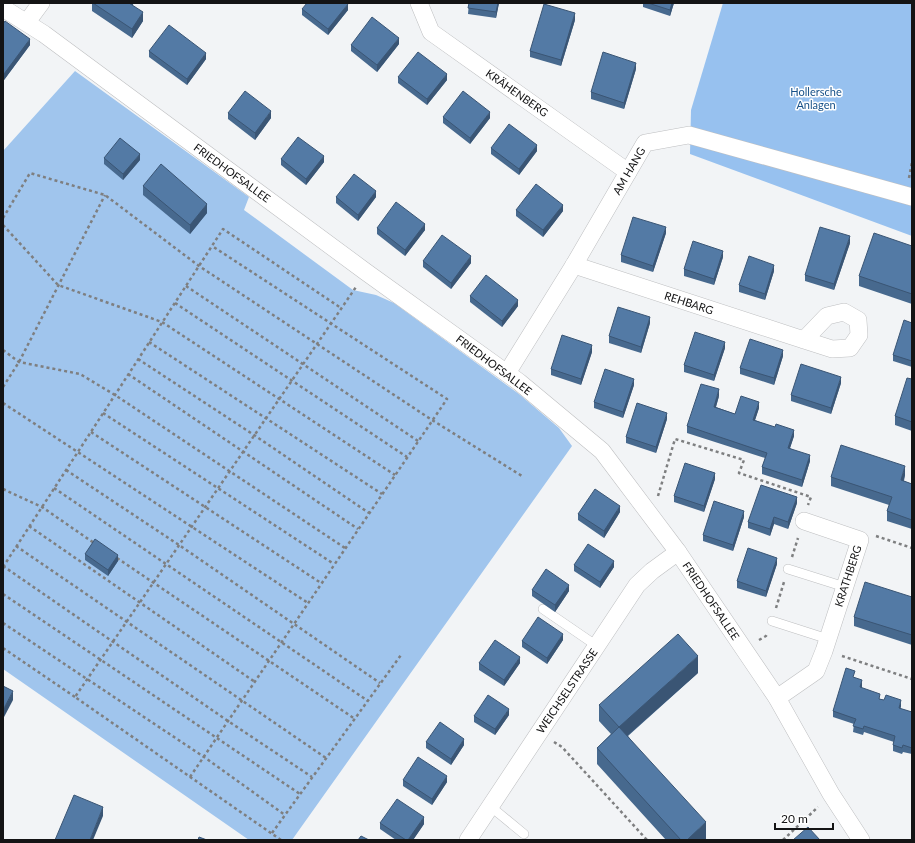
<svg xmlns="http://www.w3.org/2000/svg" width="915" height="843" viewBox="0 0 915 843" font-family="Lato,sans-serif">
  <rect width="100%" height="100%" fill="#f2f4f6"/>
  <polygon fill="#a0c5ed" points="75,71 249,197 244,210 353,290 376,295 394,303 519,394 559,428 572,446 292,840 249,840 3,669 3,151"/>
  <polygon fill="#97c1ef" points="723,3 912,3 912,236 690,154 691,110"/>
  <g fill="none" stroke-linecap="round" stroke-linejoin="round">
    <g stroke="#bebfc1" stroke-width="10">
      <g id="service">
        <polyline points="788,569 845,587"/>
        <polyline points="543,609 597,646"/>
        <polyline points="772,621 828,639"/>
        <polyline points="490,806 524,834"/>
      </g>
    </g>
    <g stroke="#bebfc1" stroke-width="18">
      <g id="minor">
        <polyline points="419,3 431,32 628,172"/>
        <polyline points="3,8 44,34 366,272 519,382 602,451 678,552 777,698 831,794 861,840"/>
        <polyline points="27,22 41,3"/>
        <polyline points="574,265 804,340 832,349 850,348 859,335 858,320 844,312 827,316 804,340"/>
        <polyline points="507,373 574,265 645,143 689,135 912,197"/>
        <polyline points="777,698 816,671 824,651 860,540 804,521"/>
        <polyline points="468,840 637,585 652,571 678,552"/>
      </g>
    </g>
    <g stroke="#7e7f80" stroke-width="2.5" stroke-dasharray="3 3" stroke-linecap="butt">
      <polyline points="909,178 912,162"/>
      <polyline points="3,218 30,173 105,195 199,266 432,420 522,476"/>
      <polyline points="3,225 58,285 162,322 395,475"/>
      <polyline points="186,286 418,441"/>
      <polyline points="175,303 407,457"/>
      <polyline points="149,342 382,494"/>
      <polyline points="3,350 19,362 80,374 115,395 345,548"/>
      <polyline points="138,359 254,435 369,513"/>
      <polyline points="128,374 358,529"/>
      <polyline points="3,387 19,362 105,195"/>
      <polyline points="3,403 308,603"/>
      <polyline points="103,413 334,564"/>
      <polyline points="91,432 321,583"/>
      <polyline points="66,470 179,545 380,683"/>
      <polyline points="54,488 368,701"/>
      <polyline points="3,489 42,507 94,543"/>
      <polyline points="658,496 675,439 744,460 739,473 811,497 808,505"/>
      <polyline points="29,526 255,682"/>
      <polyline points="876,536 912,548"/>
      <polyline points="16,546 326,758"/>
      <polyline points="792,557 798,538"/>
      <polyline points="117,558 355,719"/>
      <polyline points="3,566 228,721 312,777"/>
      <polyline points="3,567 223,229 341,308"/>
      <polyline points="3,594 300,794"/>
      <polyline points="776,608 784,582"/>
      <polyline points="3,623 204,757 285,815"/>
      <polyline points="759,640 766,636 767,634"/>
      <polyline points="3,648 75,697"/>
      <polyline points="842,656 912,679"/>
      <polyline points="554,742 562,747 647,840"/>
      <polyline points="190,777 447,399 212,246"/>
      <polyline points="272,833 401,655"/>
      <polyline points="281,840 75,697 356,287"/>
      <polyline points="783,840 818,807"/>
    </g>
    <use href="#service" stroke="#fff" stroke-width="9"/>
    <use href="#minor" stroke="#fff" stroke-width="17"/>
  </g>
  <g fill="#47698e">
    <polygon points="92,3 134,3 132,5 143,21 132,38 92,11"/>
    <polygon points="469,3 499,3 496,18 468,14"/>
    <polygon points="643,3 674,3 670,16 643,7"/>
    <polygon points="302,9 348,10 328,35 302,15"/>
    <polygon points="575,20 561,66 530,57 530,51"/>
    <polygon points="3,24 30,45 4,80 3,80"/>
    <polygon points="399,44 377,72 351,51 351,45"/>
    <polygon points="149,51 206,59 187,85 149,57"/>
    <polygon points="636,69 624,109 591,99 591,92"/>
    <polygon points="398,77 447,80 427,105 398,83"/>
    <polygon points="228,113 271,118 255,140 228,119"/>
    <polygon points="443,117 490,118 470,144 443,123"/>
    <polygon points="491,148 537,151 519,175 491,154"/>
    <polygon points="104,158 140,160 123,180 104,164"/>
    <polygon points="281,159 324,162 306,185 281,165"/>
    <polygon points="143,186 207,213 190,234 143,195"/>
    <polygon points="336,197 376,197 358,221 336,203"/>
    <polygon points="516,210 563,211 543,237 516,216"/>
    <polygon points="377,228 425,230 405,256 377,234"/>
    <polygon points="666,233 653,272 621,262 621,255"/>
    <polygon points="850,243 834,290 805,281 805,275"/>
    <polygon points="912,246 912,304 859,286 859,276"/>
    <polygon points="723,257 714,285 684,276 684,269"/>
    <polygon points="423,261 471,263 451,289 423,267"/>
    <polygon points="774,271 765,300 739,292 739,285"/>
    <polygon points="470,296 518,306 502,327 470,302"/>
    <polygon points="650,323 641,353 609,343 609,336"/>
    <polygon points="912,323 912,367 893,361 893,355"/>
    <polygon points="725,348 714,381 684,372 684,365"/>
    <polygon points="592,352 581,385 551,375 551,369"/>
    <polygon points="783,356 774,385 740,374 740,368"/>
    <polygon points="912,379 912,431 895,425 895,416"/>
    <polygon points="841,383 831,414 791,401 791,395"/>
    <polygon points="634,385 623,418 594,408 594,402"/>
    <polygon points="719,396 716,407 735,414 759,408 755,420 794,436 790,448 810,461 802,487 762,474 762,467 765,458 687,433 687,426"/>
    <polygon points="667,419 656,453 626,443 626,437"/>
    <polygon points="905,475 904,481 912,484 912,529 887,521 887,511 889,505 831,486 831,477"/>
    <polygon points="715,479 704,512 674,502 674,496"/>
    <polygon points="797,503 788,529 774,524 770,536 748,528 748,522"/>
    <polygon points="620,512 604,538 578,520 578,514"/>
    <polygon points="744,517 733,551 703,541 703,535"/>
    <polygon points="85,554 118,561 108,576 85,560"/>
    <polygon points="777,564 766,597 737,588 737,581"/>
    <polygon points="574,565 614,567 600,588 574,571"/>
    <polygon points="532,590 569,591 555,612 532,596"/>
    <polygon points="912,597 912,645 854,626 854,617"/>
    <polygon points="563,640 547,664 522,647 522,641"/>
    <polygon points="479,663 520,663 504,686 479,670"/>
    <polygon points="698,673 628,736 706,839 705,840 666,840 597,764 597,748 611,734 599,721 599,705"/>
    <polygon points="855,678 862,686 862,688 880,699 901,706 900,709 912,712 912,754 903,752 902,754 893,751 893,745 894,742 864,732 863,735 853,732 854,724 833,717 833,711"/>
    <polygon points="509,715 495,735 474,722 474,716"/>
    <polygon points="426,742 464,745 451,765 426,748"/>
    <polygon points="403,780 447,782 432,805 403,786"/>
    <polygon points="380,823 424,824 413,840 396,840 380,829"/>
  </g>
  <g fill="#3a5574">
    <polygon points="128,3 134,3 128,12"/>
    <polygon points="498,3 499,3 496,18 496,12"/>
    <polygon points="672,3 674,3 670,16 670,10"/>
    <polygon points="348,4 348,10 328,35 328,29"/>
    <polygon points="143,12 143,21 132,38 132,29"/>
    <polygon points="575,13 575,20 561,66 561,60"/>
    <polygon points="399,38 399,44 377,72 377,65"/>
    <polygon points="30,39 30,45 4,80 4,74"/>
    <polygon points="206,53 206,59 187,85 187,79"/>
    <polygon points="636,63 636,69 624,109 624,103"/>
    <polygon points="447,74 447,80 427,105 427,99"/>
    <polygon points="271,111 271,118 255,140 255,133"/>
    <polygon points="490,112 490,118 470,144 470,138"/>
    <polygon points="537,145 537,151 519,175 519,169"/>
    <polygon points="140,154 140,160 123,180 123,174"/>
    <polygon points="324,156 324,162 306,185 306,179"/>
    <polygon points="376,191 376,197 358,221 358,215"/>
    <polygon points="207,204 207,213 190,234 190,225"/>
    <polygon points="563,205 563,211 543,237 543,230"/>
    <polygon points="425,224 425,230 405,256 405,250"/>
    <polygon points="666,227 666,233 653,272 653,266"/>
    <polygon points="850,236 850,243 834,290 834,284"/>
    <polygon points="723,251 723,257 714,285 714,279"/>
    <polygon points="471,256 471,263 451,289 451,283"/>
    <polygon points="774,265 774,271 765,300 765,294"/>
    <polygon points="518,300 518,306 502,327 502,321"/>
    <polygon points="650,317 650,323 641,353 641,347"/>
    <polygon points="725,342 725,348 714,381 714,375"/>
    <polygon points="592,345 592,352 581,385 581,379"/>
    <polygon points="783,350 783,356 774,385 774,378"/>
    <polygon points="841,377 841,383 831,414 831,408"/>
    <polygon points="634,379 634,385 623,418 623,412"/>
    <polygon points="719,389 719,396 714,413 714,407"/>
    <polygon points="759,402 759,408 753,426 753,420"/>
    <polygon points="667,413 667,419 656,453 656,447"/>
    <polygon points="794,430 794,436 788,454 788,448"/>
    <polygon points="810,455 810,461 802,487 802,480"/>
    <polygon points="905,466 905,475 901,489 901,480"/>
    <polygon points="715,473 715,479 704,512 704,506"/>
    <polygon points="797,497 797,503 788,529 788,522"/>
    <polygon points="620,506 620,512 604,538 604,531"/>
    <polygon points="744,511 744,517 733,551 733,545"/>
    <polygon points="774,517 774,524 770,536 770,529"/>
    <polygon points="118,555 118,561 108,576 108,570"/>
    <polygon points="777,558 777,564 766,597 766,591"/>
    <polygon points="614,561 614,567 600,588 600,582"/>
    <polygon points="569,585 569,591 555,612 555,605"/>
    <polygon points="563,634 563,640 547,664 547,658"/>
    <polygon points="698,656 698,673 619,743 619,727"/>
    <polygon points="520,657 520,663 504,686 504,680"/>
    <polygon points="862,680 862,686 860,694 860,687"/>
    <polygon points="13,691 13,700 3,719 3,710"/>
    <polygon points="901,700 901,706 899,714 899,708"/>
    <polygon points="509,709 509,715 495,735 495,729"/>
    <polygon points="464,739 464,745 451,765 451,759"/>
    <polygon points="447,776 447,782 432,805 432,799"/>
    <polygon points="103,807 103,816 93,840 90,840"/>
    <polygon points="424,817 424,824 413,840 408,840"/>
    <polygon points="706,822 706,839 705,840 687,840"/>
  </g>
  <g fill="#537aa5" stroke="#3a5574">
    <polygon points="93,3 129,3 143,12 132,29"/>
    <polygon points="307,3 347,3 348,4 328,29 302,9"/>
    <polygon points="469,3 498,3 496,12 468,8"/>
    <polygon points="648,3 672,3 670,10"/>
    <polygon points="544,4 575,13 561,60 530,51"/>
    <polygon points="372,17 399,38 377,65 351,45"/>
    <polygon points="5,21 30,39 4,74 3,73 3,24"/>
    <polygon points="169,25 206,53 187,79 149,51"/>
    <polygon points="418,52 447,74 427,99 398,77"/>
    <polygon points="603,52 636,63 624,103 591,92"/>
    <polygon points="245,91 271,111 255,133 228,113"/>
    <polygon points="463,91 490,112 470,138 443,117"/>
    <polygon points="509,124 537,145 519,169 491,148"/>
    <polygon points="298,137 324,156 306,179 281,159"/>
    <polygon points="120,138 140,154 123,174 104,158"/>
    <polygon points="161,164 207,204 190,225 143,186"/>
    <polygon points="354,174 376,191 358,215 336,197"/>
    <polygon points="536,184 563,205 543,230 516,210"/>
    <polygon points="396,202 425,224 405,250 377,228"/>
    <polygon points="633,217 666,227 653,266 621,255"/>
    <polygon points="820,227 850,236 834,284 805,275"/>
    <polygon points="874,233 912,246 912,294 859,276"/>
    <polygon points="442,235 471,256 451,283 423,261"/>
    <polygon points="693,241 723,251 714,279 684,269"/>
    <polygon points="749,256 774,265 765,294 739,285"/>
    <polygon points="486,275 518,300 502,321 470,296"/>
    <polygon points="618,307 650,317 641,347 609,336"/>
    <polygon points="904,320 912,323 912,361 893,355"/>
    <polygon points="695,332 725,342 714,375 684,365"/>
    <polygon points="562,335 592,345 581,379 551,369"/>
    <polygon points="750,339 783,350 774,378 740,368"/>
    <polygon points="801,364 841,377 831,408 791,395"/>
    <polygon points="605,369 634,379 623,412 594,402"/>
    <polygon points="907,378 912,379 912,422 895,416"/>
    <polygon points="701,384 719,389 714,407 735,414 741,396 759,402 753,420 775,427 776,424 794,430 788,448 810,455 802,480 762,467 767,453 687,426"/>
    <polygon points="637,403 667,413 656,447 626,437"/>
    <polygon points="841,445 905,466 901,480 912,484 912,520 887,511 892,497 831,477"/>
    <polygon points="685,463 715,473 704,506 674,496"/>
    <polygon points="761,485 797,497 788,522 774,517 770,529 748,522"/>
    <polygon points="595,489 620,506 604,531 578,514"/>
    <polygon points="714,501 744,511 733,545 703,535"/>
    <polygon points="95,539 118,555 108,570 85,554"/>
    <polygon points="588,544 614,561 600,582 574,565"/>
    <polygon points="748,548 777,558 766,591 737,581"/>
    <polygon points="546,569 569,585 555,605 532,590"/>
    <polygon points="865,582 912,597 912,635 854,617"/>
    <polygon points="538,617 563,634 547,658 522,641"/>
    <polygon points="678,634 698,656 619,727 599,705"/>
    <polygon points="495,640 520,657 504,680 479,663"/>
    <polygon points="846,668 855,671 853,677 862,680 860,687 880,694 879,699 884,700 886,695 901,700 899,708 912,712 912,748 903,745 902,748 893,745 895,736 864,726 863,729 853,726 856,719 833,711"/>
    <polygon points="3,686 13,691 3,710"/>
    <polygon points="488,695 509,709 495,729 474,716"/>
    <polygon points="440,722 464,739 451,759 426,742"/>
    <polygon points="619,727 706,822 687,840 681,840 597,748"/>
    <polygon points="418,757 447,776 432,799 403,780"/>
    <polygon points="74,795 103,807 90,840 55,840"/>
    <polygon points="397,799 424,817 408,840 406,840 380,823"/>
    <polygon points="808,827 820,840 793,840"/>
    <polygon points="361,836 369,840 358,840"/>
    <polygon points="199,837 207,840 198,840"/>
  </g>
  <g text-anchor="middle" stroke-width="3" stroke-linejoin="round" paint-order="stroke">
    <g font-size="11" fill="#155088" stroke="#fff">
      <text x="816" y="96">Hollersche<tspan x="816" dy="13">Anlagen</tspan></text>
    </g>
    <g font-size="11" fill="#141415" stroke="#fff">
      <text transform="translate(517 93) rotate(35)" y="4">KRÄHENBERG</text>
      <text transform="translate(629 171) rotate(-60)" y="4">AM HANG</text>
      <text transform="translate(232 173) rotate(36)" y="4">FRIEDHOFSALLEE</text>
      <text transform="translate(689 303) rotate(18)" y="4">REHBARG</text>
      <text transform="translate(494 365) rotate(37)" y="4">FRIEDHOFSALLEE</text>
      <text transform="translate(848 576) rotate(-72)" y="4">KRATHBERG</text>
      <text transform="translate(711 601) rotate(56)" y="4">FRIEDHOFSALLEE</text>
      <text transform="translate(567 691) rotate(-56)" y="4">WEICHSELSTRASSE</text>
    </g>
  </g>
  <rect width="915" height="843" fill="none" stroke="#141415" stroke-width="8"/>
  <path d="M775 823v6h58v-6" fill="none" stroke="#141415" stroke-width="2"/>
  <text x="781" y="823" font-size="12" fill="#141415" stroke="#ffffff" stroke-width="3" paint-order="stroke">20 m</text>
</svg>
